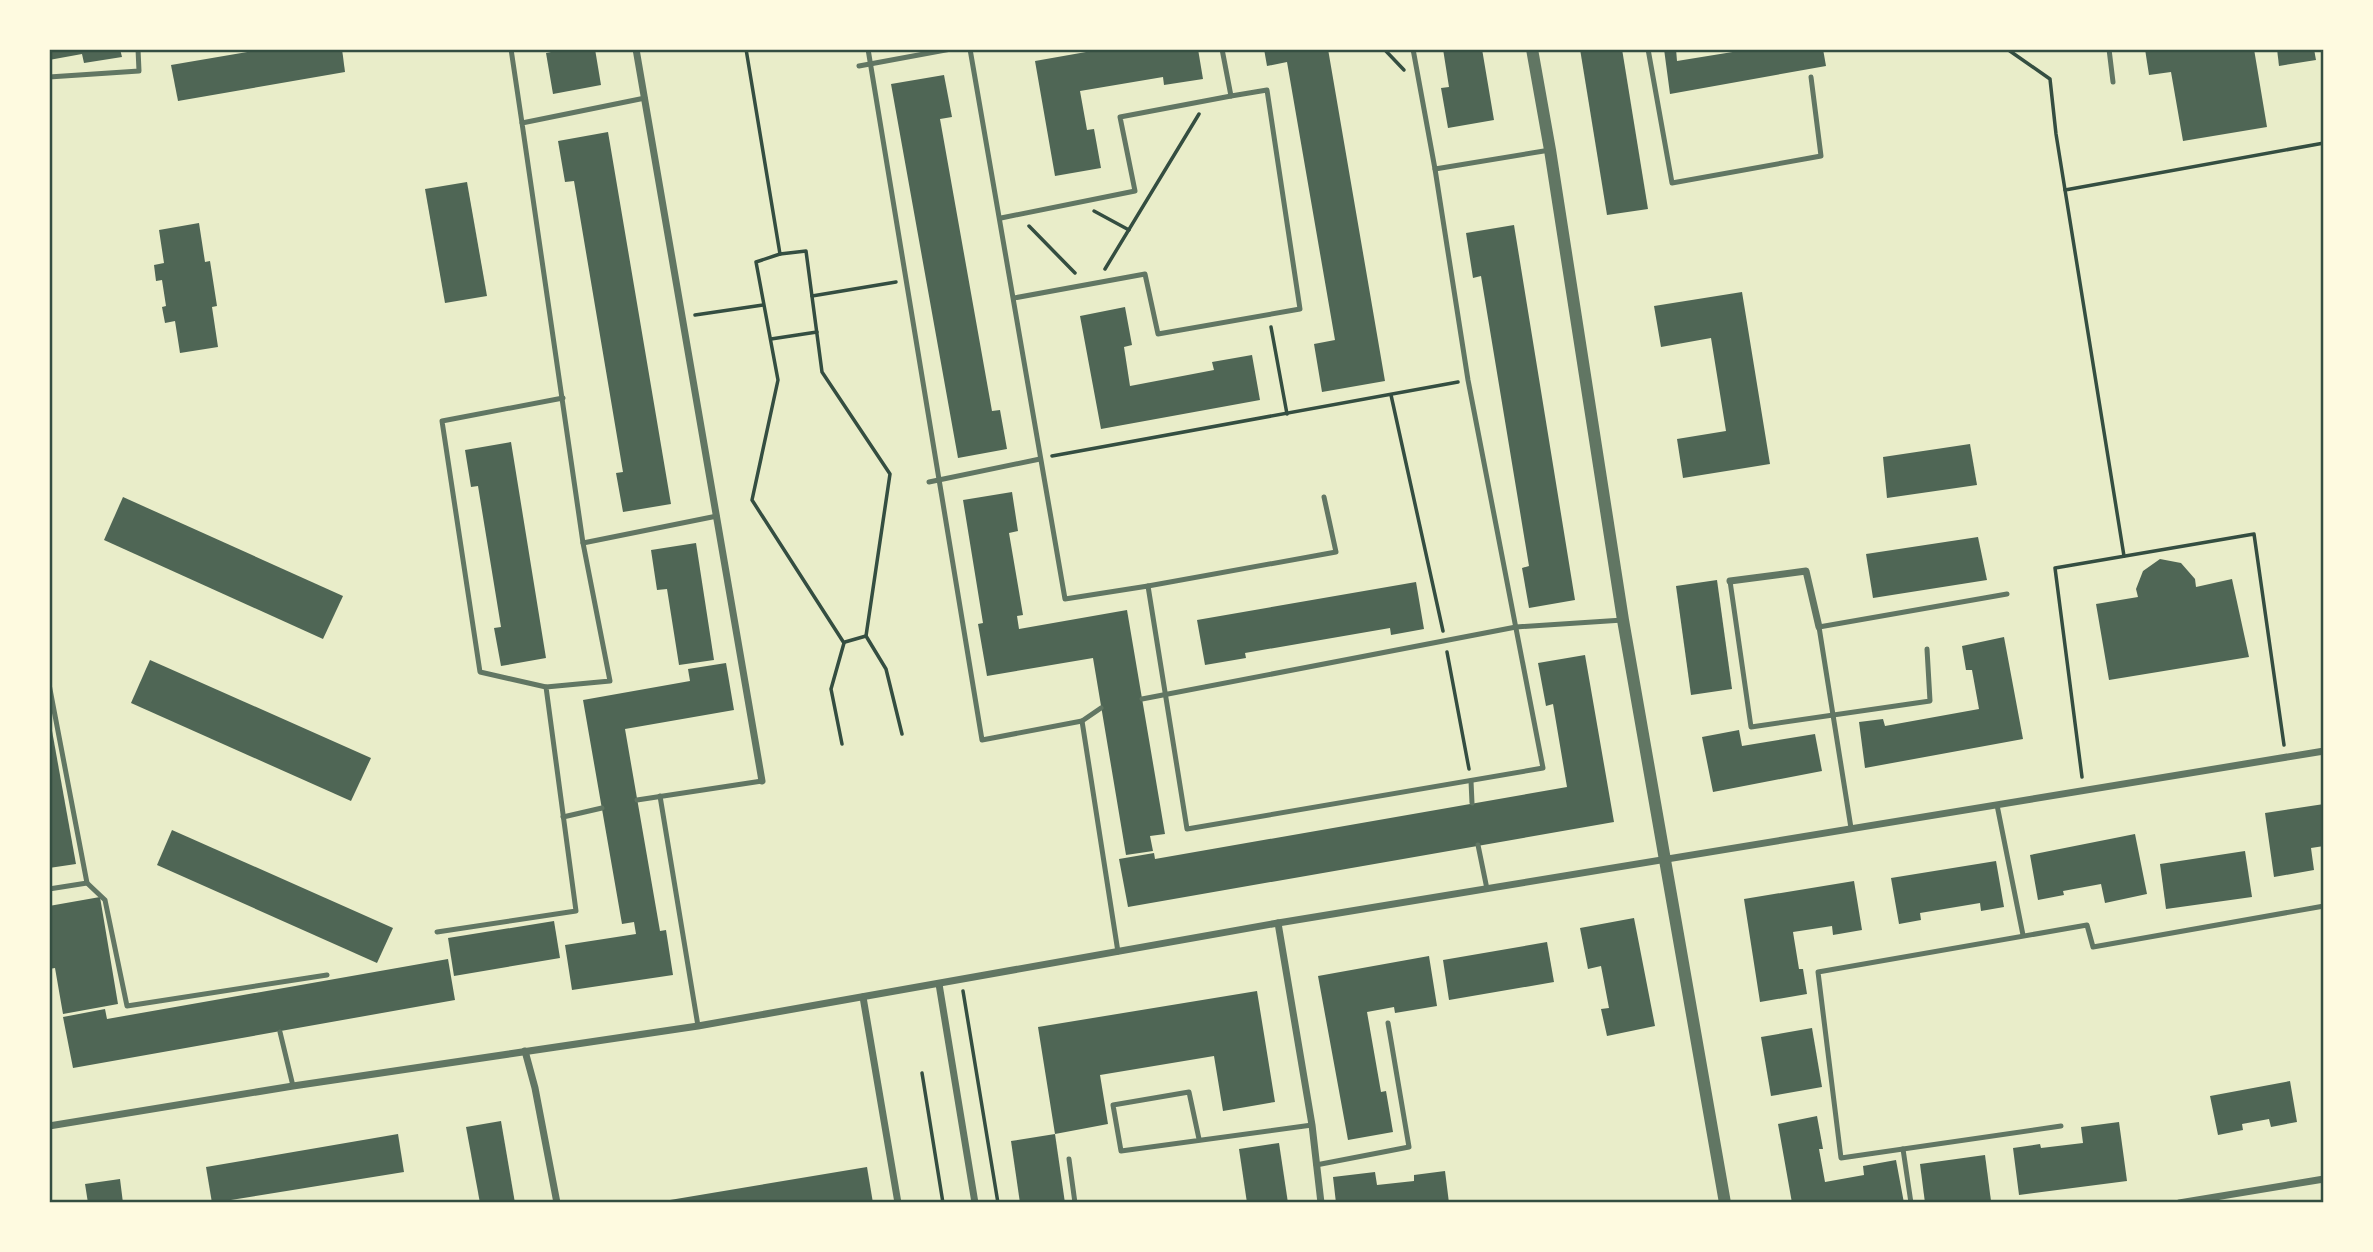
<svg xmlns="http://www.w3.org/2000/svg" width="2373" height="1252" viewBox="0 0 2373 1252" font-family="Helvetica,sans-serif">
  <rect width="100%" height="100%" fill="#e9edc9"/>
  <g fill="#4f6655">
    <polygon points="49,49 120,49 122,57 84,63 82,54 49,60"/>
    <polygon points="265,49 342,49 345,72 178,101 171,65"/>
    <polygon points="556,49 595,49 601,85 553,94 546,53 556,51"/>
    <polygon points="1103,49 1198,49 1203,79 1164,85 1163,77 1080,91 1087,130 1094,129 1101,168 1055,176 1035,61"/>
    <polygon points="1264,49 1328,49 1385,381 1322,392 1314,344 1335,340 1287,62 1267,66"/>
    <polygon points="1443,49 1482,49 1494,120 1448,128 1441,88 1449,87"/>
    <polygon points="1580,49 1622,49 1648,209 1607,215"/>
    <polygon points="1664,49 1676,49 1677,61 1751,49 1823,49 1826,66 1670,94"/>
    <polygon points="2145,49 2254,49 2267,127 2183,141 2171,72 2149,75"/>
    <polygon points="2277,49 2314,49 2316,60 2279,66"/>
    <polygon points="944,75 952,117 940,119 992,411 1000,410 1007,449 958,458 891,84"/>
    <polygon points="608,132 671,504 623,512 616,473 623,472 574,181 565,182 558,141"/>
    <polygon points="467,182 487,296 445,303 425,189"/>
    <polygon points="199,223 205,262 210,261 217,306 212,307 218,347 180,353 175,321 165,323 162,307 166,306 162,280 156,281 154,265 164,263 159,230"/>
    <polygon points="1514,225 1575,600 1529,608 1522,568 1529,566 1481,276 1473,278 1466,233"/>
    <polygon points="1742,292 1770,464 1683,478 1677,439 1726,431 1711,338 1661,347 1654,306"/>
    <polygon points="1125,307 1132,345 1124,347 1130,386 1214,370 1212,362 1252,355 1260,400 1101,429 1080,316"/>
    <polygon points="511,442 546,658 501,666 494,628 501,627 478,486 471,487 465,450"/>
    <polygon points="1970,444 1977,485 1887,498 1883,457"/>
    <polygon points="1012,492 1018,531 1009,533 1023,615 1017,616 1019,629 1127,610 1165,834 1150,836 1153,851 1126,855 1093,658 987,676 978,624 983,623 963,500"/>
    <polygon points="123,497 343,596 323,639 104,540"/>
    <polygon points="1978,537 1987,580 1873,598 1866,554"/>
    <polygon points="696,543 714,660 679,665 667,589 657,590 651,550"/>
    <polygon points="2160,559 2181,563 2195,579 2196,587 2232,579 2249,657 2109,680 2096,604 2138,597 2136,589 2143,571"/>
    <polygon points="1717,580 1732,689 1691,695 1676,586"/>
    <polygon points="1416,582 1424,629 1391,635 1390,628 1245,653 1246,658 1205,665 1197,620"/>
    <polygon points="2004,637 2023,739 1865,768 1859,722 1883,719 1885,726 1979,709 1972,670 1966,670 1962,646"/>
    <polygon points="1585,655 1614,822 1128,907 1119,859 1154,853 1155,859 1567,787 1553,704 1546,706 1538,663"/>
    <polygon points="150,660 371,758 351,801 131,703"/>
    <polygon points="726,663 734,710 625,729 660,931 666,930 673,975 572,990 565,945 636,934 634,922 622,924 583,700 690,681 688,669"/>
    <polygon points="49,714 76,864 49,868"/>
    <polygon points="1739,730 1742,746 1815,734 1822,771 1713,792 1702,737"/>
    <polygon points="2324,804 2324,846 2311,848 2314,870 2274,877 2265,813"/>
    <polygon points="172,830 393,928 377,963 157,865"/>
    <polygon points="2135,834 2147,894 2105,903 2101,884 2063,891 2064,895 2038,900 2030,855"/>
    <polygon points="2245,851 2252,897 2166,909 2160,864"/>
    <polygon points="1996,861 2004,907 1981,911 1980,903 1920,913 1921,920 1899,924 1891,878"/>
    <polygon points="1854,881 1862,930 1833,935 1832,926 1793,932 1799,969 1803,969 1807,994 1760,1002 1744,899"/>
    <polygon points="100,897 118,1004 63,1014 55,968 49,969 49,906"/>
    <polygon points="1634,918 1655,1026 1607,1036 1601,1009 1609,1008 1601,966 1588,969 1580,928"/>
    <polygon points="554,921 560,958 454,976 448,938"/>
    <polygon points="1547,942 1554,982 1449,1000 1443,960"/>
    <polygon points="1429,956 1437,1006 1395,1013 1394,1007 1367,1012 1381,1092 1386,1091 1393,1132 1348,1140 1318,976"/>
    <polygon points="448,959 455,1000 73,1068 63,1017 105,1009 107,1019"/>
    <polygon points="1257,991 1275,1102 1223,1111 1214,1056 1100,1075 1108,1124 1055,1134 1038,1027"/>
    <polygon points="1812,1028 1822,1087 1771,1096 1761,1037"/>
    <polygon points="2290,1081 2297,1122 2271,1127 2269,1119 2242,1124 2243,1130 2218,1135 2210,1096"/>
    <polygon points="1817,1116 1823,1149 1819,1149 1825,1182 1864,1175 1863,1166 1896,1160 1904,1203 1792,1203 1778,1124"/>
    <polygon points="501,1121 515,1203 480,1203 466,1127"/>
    <polygon points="2119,1122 2127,1181 2019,1195 2013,1148 2040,1144 2041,1148 2083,1143 2081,1127"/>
    <polygon points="398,1134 404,1172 212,1203 206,1167"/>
    <polygon points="1055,1134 1065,1203 1020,1203 1011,1141"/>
    <polygon points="1279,1143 1288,1203 1247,1203 1239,1149"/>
    <polygon points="1985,1155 1991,1201 1925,1203 1920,1164"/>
    <polygon points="867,1167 873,1203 658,1203 658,1202"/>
    <polygon points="1445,1171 1449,1203 1336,1203 1333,1177 1375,1172 1377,1185 1414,1181 1414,1175"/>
    <polygon points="120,1179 123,1203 88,1203 85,1184"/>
  </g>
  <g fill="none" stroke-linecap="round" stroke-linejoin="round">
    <g stroke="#344e41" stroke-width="3.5">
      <polyline points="746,49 780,254 806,251 822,372 890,474 866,636 886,669 902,734"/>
      <polyline points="1384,49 1404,70"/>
      <polyline points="2007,49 2050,79 2056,134 2124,556"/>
      <polyline points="2065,190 2324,143"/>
      <polyline points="1094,211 1129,230"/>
      <polyline points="1029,226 1075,273"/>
      <polyline points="780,254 756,262 778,380 752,500 844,643 831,689 842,744"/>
      <polyline points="1105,269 1199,114"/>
      <polyline points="812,296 896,282"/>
      <polyline points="695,315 763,305"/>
      <polyline points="1271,327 1287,414"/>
      <polyline points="771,339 817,332"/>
      <polyline points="1391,395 1443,631"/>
      <polyline points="1052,456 1458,382"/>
      <polyline points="845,642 866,636"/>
      <polyline points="1447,652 1469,769"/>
      <polyline points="2082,777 2055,568 2254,534 2284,745"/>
      <polyline points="963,991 998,1203"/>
      <polyline points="922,1073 943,1203"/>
    </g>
    <g stroke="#617663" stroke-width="5">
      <polyline points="511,49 522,123"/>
      <polyline points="868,49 982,740 1082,721 1118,952"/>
      <polyline points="970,49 1065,599 1148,586 1187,829 1543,768 1468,380 1435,169 1413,49"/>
      <polyline points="1648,49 1672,183 1821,156 1811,77"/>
      <polyline points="2109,49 2113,82"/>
      <polyline points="859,66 951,49"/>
      <polyline points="49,77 139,71 138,49"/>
      <polyline points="1435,169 1550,150"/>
      <polyline points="1001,218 1135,191 1120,117 1231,96 1222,49"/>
      <polyline points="1014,298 1145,274 1158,334 1300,309 1267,90 1231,96"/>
      <polyline points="929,482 1040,459"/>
      <polyline points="583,543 717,516"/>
      <polyline points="1730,581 1751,727 1930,701 1927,649"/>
      <polyline points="1148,586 1336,552 1324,497"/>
      <polyline points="49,684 87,883 49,889"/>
      <polyline points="546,687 480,672 442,421 563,398"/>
      <polyline points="1142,699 1516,627 1623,620"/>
      <polyline points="1082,721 1101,708"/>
      <polyline points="1471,781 1472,803"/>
      <polyline points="660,796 698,1026"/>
      <polyline points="637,800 762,781"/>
      <polyline points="1997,805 2023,935"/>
      <polyline points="563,817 602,808"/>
      <polyline points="1851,828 1819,627 2007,594"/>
      <polyline points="1478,845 1487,889"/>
      <polyline points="87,883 105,900 127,1006 327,975"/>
      <polyline points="437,932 576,911 546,687 610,681 583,543 522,123 645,98"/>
      <polyline points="280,1032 293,1086"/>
      <polyline points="2061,1126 1841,1158 1818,972 2087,925 2093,947 2324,906"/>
      <polyline points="1199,1139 1189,1092 1113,1105 1121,1151 1312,1125"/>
      <polyline points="1903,1149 1911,1203"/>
      <polyline points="1069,1159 1075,1203"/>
      <polyline points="1316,1165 1409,1147 1388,1023"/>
    </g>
    <g stroke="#617663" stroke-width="7">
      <polyline points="636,49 762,781"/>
      <polyline points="1730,581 1806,571 1819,627"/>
      <polyline points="1278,923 1312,1125 1321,1203"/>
      <polyline points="939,984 975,1203"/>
      <polyline points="863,997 898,1203"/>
      <polyline points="525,1051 535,1088 557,1203"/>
      <polyline points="49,1126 293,1086 698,1026 1278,923 2324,751"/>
      <polyline points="2179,1203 2324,1179"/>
    </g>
    <polyline stroke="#617663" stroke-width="12" points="1532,49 1550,150 1623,620 1725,1203"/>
  </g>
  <rect width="2373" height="1252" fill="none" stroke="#fefae0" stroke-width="102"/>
  <rect x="51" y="51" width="2271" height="1150" fill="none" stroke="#344e41" stroke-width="2.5"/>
</svg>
